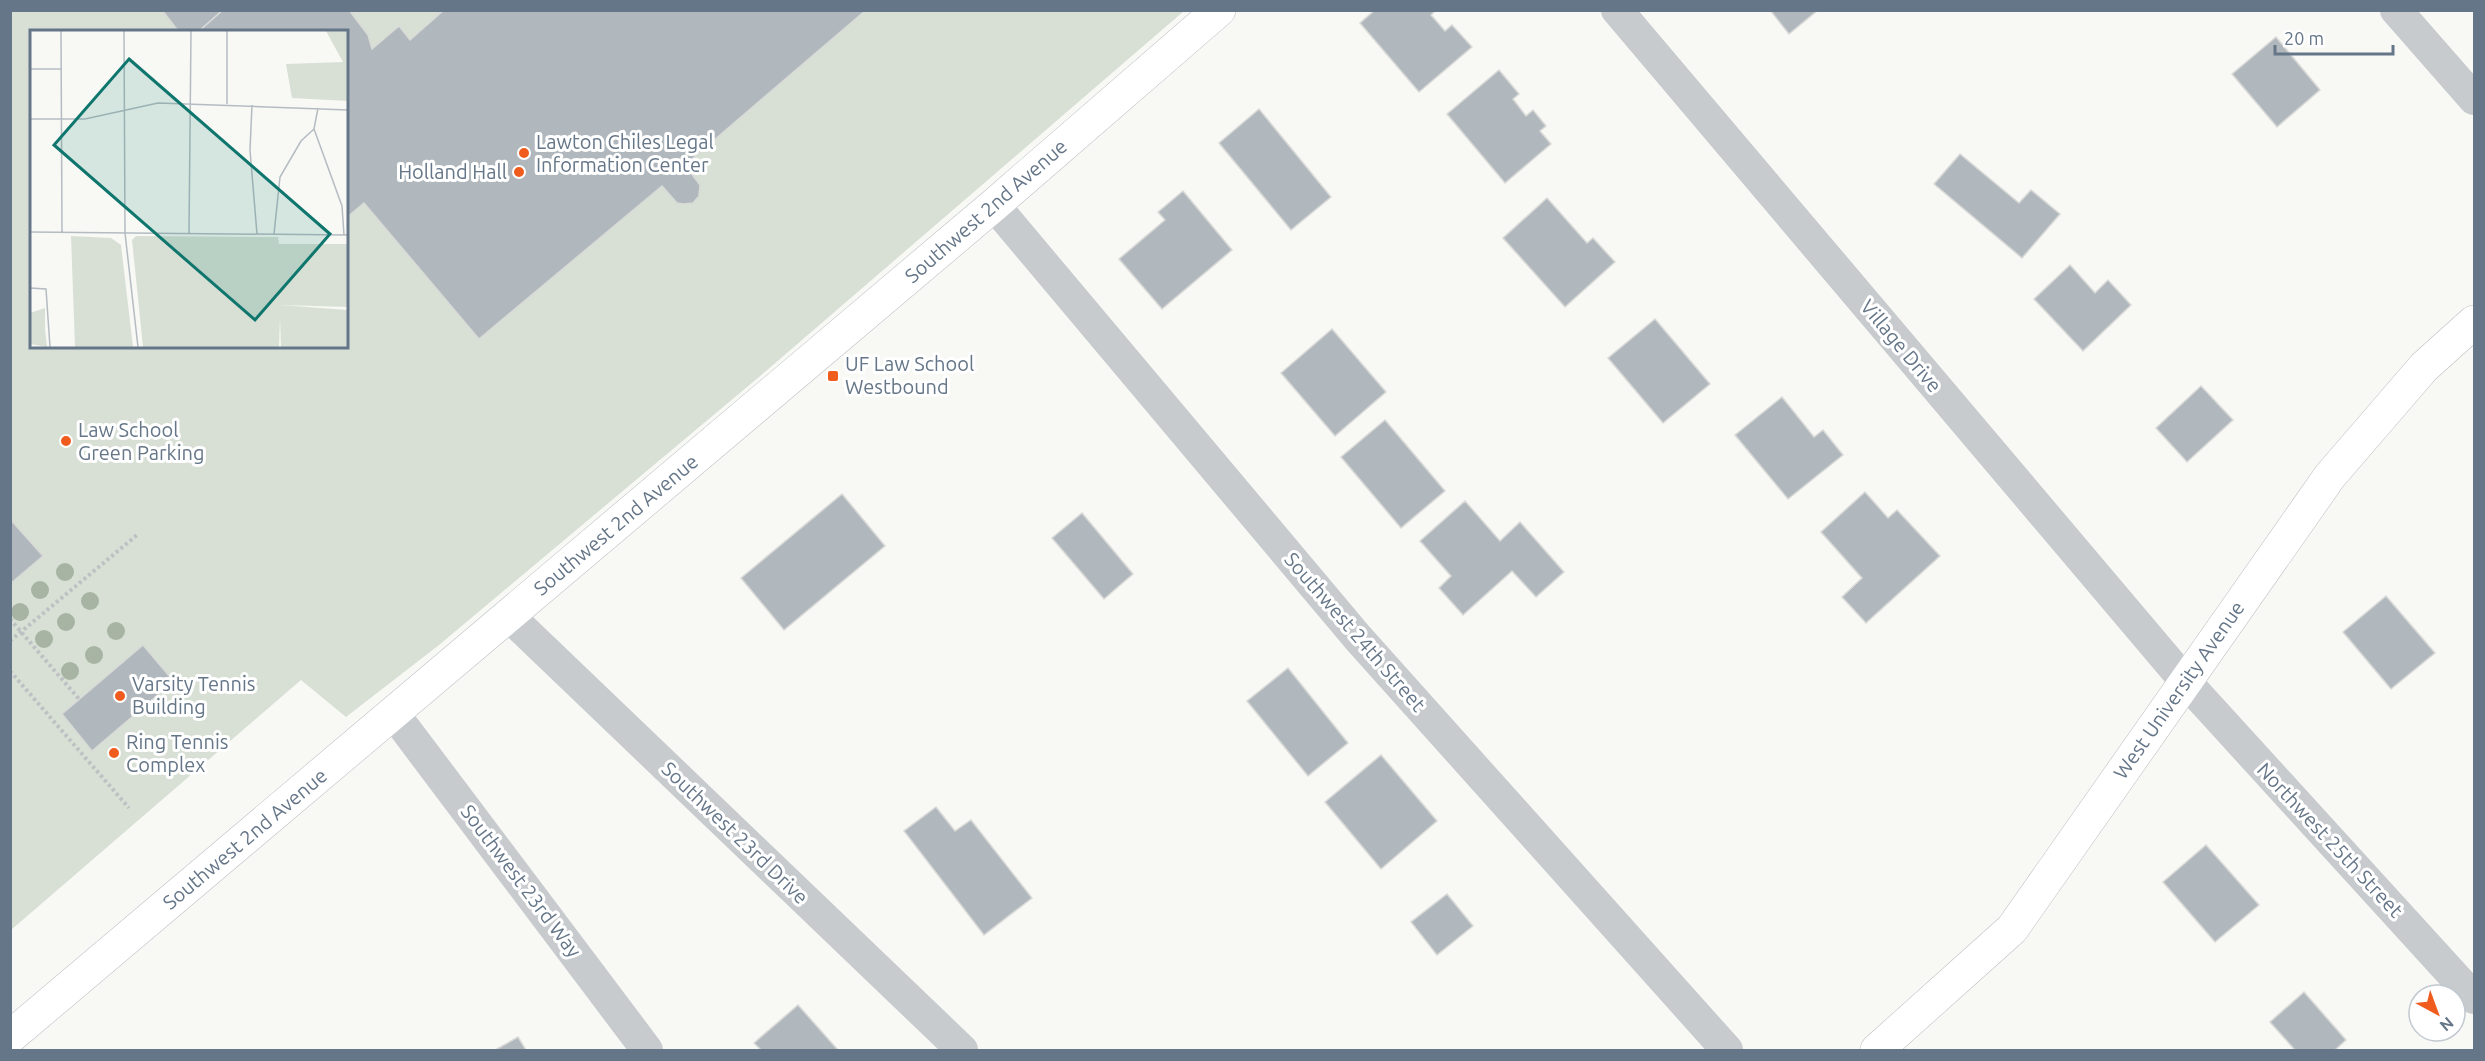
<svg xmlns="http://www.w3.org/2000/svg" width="2485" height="1061" viewBox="0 0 2485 1061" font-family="Ubuntu,sans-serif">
  <rect width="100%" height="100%" fill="#f8f8f5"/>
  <path fill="#d8e0d5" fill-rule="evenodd" d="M11,11H1184L766,371L439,645L346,717L301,680L11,930ZM32,32H346V346H32Z"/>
  <g fill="#b0b8be" stroke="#d9dad7" stroke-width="1.5">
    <polygon points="162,10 223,10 198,32 179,32"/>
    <polygon points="223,10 349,10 368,35 372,49 399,26 410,40 444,10 866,10 685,165 700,185 699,196 693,203 684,204 677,203 662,186 479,339 364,203 346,218 346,32 198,32"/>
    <polygon points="1375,10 1436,10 1431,15 1445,31 1452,25 1472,47 1419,92 1360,23"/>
    <polygon points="1770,10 1818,10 1789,34"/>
    <polygon points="2276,37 2320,90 2277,127 2232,74"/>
    <polygon points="1499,70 1519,94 1513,99 1526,116 1533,110 1546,126 1540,131 1551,144 1505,183 1447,114"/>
    <polygon points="1259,109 1331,197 1291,230 1219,143"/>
    <polygon points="1960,154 2019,203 2031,190 2060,214 2022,258 1934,184"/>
    <polygon points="1183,191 1232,250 1162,309 1119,259 1165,220 1158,212"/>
    <polygon points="1547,198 1587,243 1593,238 1615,262 1565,307 1503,238"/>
    <polygon points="2070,265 2095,293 2108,280 2131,305 2083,351 2034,299"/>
    <polygon points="1655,319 1710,384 1663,423 1608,358"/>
    <polygon points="1332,329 1386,392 1335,436 1281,373"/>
    <polygon points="2201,386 2233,420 2187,462 2156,428"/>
    <polygon points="1782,397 1814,437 1823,430 1843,455 1788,499 1735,435"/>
    <polygon points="1385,420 1445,491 1401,528 1341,457"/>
    <polygon points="1865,492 1888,518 1897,510 1940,556 1866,623 1842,597 1862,578 1821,532"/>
    <polygon points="842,494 885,546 784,630 741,578"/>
    <polygon points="1465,501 1500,541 1520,522 1564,572 1536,597 1512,571 1463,615 1439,588 1451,576 1420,541"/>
    <polygon points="1082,513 1133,574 1104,599 1052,538"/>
    <polygon points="10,519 43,556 10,584"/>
    <polygon points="2386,596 2435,653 2391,689 2343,632"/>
    <polygon points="143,645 170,677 159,687 160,693 92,751 62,714"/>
    <polygon points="1288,668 1348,743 1308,776 1247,701"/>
    <polygon points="1381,755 1437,821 1381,869 1325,802"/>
    <polygon points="936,807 955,831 971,820 1032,898 984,935 904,831"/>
    <polygon points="2206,845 2259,905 2215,942 2163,882"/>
    <polygon points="1447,894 1473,926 1437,955 1411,922"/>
    <polygon points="2304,992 2346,1040 2335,1050 2295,1050 2270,1022"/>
    <polygon points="798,1005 838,1050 761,1050 754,1043"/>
    <polygon points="518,1037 526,1050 495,1050"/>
  </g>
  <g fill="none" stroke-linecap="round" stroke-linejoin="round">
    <g stroke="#b9bec3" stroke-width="34">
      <polyline id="secondary" points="10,1037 994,205 1219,10"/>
    </g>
    <g stroke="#babec2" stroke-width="34">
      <polyline id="primary" points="1877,1050 2012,929 2330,476 2424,367 2474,322"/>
    </g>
    <g stroke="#bec1c3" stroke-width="4" stroke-dasharray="3 3" stroke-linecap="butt">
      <polyline points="10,619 79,699"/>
      <polyline points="10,641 137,535"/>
      <polyline points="10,671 129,808"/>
    </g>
    <g stroke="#c7cbce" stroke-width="32">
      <polyline points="1617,10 2185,681 2474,998"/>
      <polyline points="2396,10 2474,99"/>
      <polyline points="994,205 1358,638 1727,1050"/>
      <polyline points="509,616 962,1050"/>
      <polyline points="394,714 647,1050"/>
    </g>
    <use href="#secondary" stroke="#fff" stroke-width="33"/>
    <use href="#primary" stroke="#fff" stroke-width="33"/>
  </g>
  <g fill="#a7b3a3">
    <circle cx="65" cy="572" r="9"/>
    <circle cx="40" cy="590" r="9"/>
    <circle cx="90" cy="601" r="9"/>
    <circle cx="20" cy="612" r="9"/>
    <circle cx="66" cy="622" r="9"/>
    <circle cx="116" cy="631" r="9"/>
    <circle cx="44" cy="639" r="9"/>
    <circle cx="94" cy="655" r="9"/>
    <circle cx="70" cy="671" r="9"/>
  </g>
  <g fill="#f05c1d" stroke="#fff" stroke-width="2">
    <circle cx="524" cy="153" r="6"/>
    <circle cx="519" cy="172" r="6"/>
    <rect x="827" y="370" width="12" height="12" rx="3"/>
    <circle cx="66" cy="441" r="6"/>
    <circle cx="120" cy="696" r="6"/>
    <circle cx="114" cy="753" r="6"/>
  </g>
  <g text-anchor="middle" stroke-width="6" stroke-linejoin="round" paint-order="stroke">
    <g font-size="20" fill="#657688" stroke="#fff" text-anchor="start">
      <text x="536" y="149">Lawton Chiles Legal<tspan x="536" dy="23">Information Center</tspan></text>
      <text x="507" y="179" text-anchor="end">Holland Hall</text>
      <text x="845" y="371">UF Law School<tspan x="845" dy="23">Westbound</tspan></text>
      <text x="78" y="437">Law School<tspan x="78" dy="23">Green Parking</tspan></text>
      <text x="132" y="691">Varsity Tennis<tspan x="132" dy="23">Building</tspan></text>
      <text x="126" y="749">Ring Tennis<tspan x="126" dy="23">Complex</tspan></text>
    </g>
    <g font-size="20" fill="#657688" stroke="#fff">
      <text transform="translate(986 211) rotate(-41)" y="7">Southwest 2nd Avenue</text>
      <text transform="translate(1901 346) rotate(50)" y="7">Village Drive</text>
      <text transform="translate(616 525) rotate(-40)" y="7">Southwest 2nd Avenue</text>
      <text transform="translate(1355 632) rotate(49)" y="7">Southwest 24th Street</text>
      <text transform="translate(2179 690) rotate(-55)" y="7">West University Avenue</text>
      <text transform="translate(735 833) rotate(44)" y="7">Southwest 23rd Drive</text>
      <text transform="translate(245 839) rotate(-40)" y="7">Southwest 2nd Avenue</text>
      <text transform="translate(2330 840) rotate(47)" y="7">Northwest 25th Street</text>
      <text transform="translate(521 881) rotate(53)" y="7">Southwest 23rd Way</text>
    </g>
  </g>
  <g transform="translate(30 30)">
    <rect width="318" height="318" fill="#f8f8f5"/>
    <path d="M296,1H318V71L262,68L256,34L313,32ZM41,206L81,208L91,215L103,317H45ZM106,206L235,207H248L249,214H318V277L250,275L318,280V317H251L250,288L249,317H113L102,210ZM15,278V299L17,317L0,314V283Z" fill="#d8e0d5"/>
    <path fill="none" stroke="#b4bcc2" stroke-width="1.5" d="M31,1L32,202M94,1L95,203L108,317M0,39H31M197,74V1M222,75L220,120L227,204M288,78L284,99L312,176L314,205M0,89H55L128,73L318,80M0,202L318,205M159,203L161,1M244,204L250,147L271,111L284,99M0,258L16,259L20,317"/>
    <path fill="#0f766e" fill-opacity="0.15" stroke="#0f766e" stroke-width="3" d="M99,29L300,204L225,290L24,115Z"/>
    <rect width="318" height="318" fill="none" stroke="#657688" stroke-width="3"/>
  </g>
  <rect width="2485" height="1061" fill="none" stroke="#657688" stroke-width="24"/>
  <g transform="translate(2437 1013) rotate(139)"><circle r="28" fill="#ffffff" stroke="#c1c8cf" stroke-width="1.5"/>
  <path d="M0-4.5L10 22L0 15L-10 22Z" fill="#f05c1d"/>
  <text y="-9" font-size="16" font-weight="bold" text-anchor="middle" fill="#657688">N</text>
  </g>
  <path d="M2275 45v9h118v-9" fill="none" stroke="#657688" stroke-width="3"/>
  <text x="2284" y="45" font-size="18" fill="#657688" stroke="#ffffff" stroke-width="4.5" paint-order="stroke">20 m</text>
</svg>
